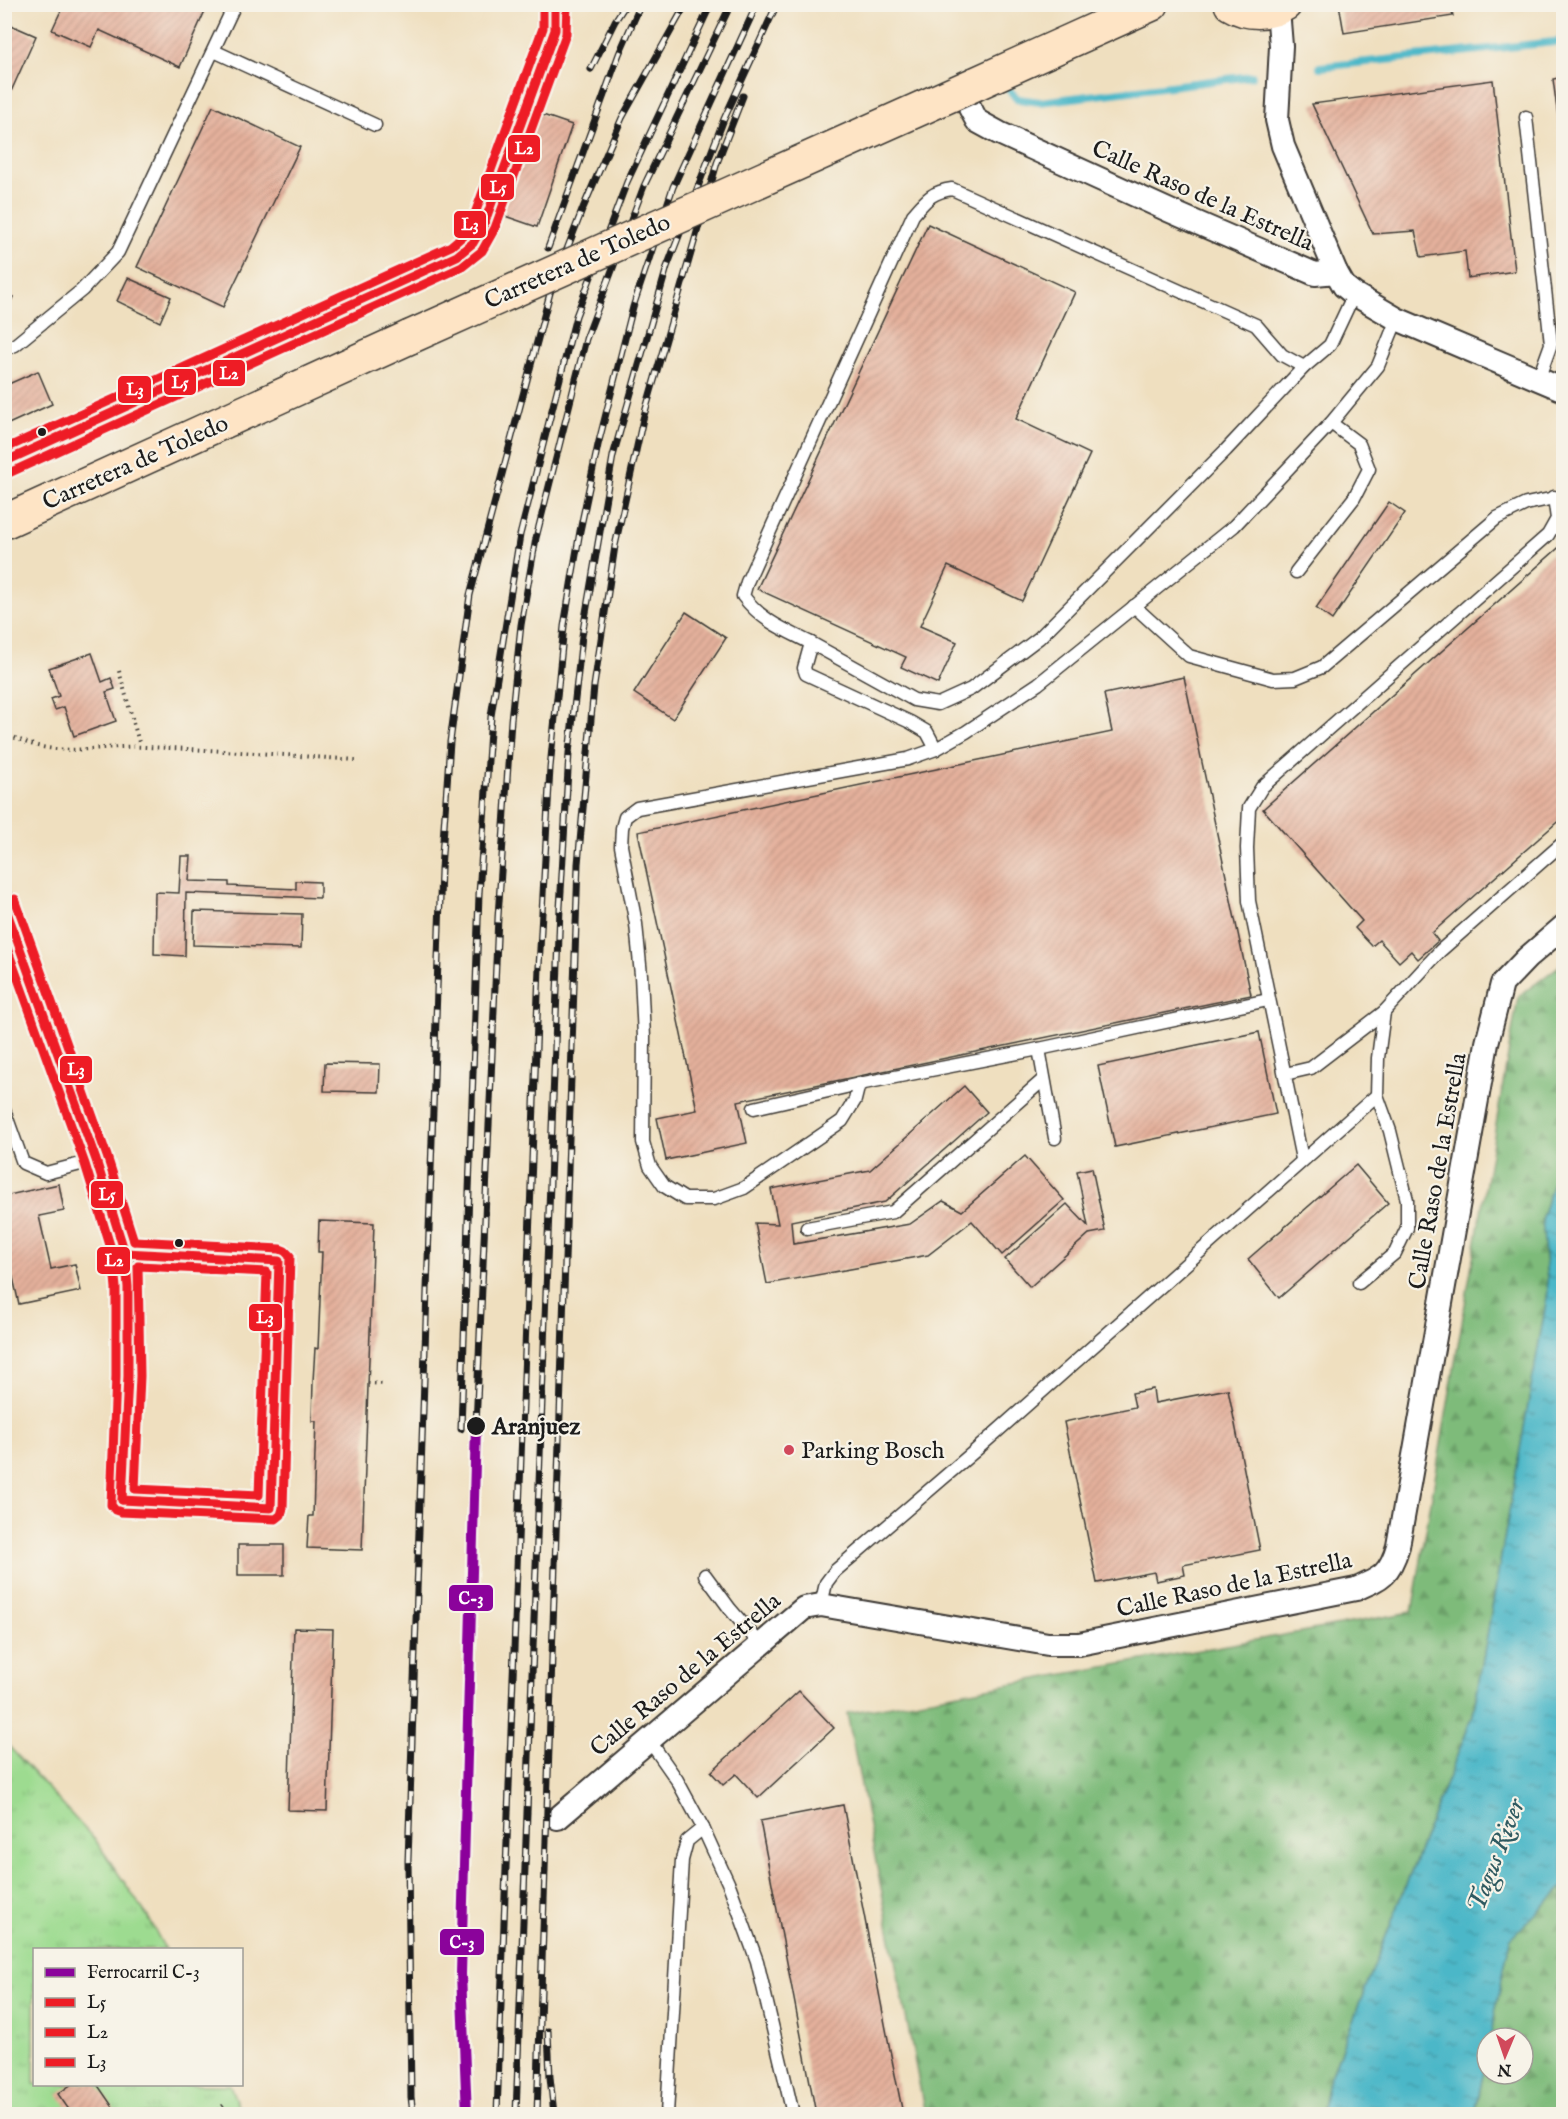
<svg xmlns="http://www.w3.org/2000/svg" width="1568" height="2119" viewBox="0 0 1568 2119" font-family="'IM FELL English',serif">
  <defs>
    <pattern id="forest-firs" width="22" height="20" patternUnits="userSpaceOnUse" patternTransform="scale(1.5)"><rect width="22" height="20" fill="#7ebb7a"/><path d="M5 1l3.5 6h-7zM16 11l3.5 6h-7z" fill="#6ca069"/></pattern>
    <pattern id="park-tufts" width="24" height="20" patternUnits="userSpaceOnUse" patternTransform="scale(1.5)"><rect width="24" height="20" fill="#9ddb90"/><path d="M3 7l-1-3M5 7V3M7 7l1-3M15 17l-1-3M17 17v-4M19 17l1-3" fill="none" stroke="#87bb7c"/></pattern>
    <pattern id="water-ripples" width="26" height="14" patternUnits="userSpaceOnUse" patternTransform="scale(1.5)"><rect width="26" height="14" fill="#4bb7c8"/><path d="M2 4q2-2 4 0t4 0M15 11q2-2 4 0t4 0" fill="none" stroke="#3e94a2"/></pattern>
    <pattern id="building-hatch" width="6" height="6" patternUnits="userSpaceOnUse" patternTransform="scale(1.5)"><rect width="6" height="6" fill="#e4b09b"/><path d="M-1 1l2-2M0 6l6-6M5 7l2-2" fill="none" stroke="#c39785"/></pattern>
  </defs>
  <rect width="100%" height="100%" fill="#f7f3e8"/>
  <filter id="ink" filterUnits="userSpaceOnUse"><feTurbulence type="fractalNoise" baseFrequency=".0167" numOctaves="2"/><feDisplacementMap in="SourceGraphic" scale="12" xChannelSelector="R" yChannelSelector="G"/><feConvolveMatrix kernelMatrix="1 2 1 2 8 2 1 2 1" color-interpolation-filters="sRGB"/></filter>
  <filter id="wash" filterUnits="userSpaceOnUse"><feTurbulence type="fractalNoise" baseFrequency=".008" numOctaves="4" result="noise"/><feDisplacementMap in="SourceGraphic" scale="24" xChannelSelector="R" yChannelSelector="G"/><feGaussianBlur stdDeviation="1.35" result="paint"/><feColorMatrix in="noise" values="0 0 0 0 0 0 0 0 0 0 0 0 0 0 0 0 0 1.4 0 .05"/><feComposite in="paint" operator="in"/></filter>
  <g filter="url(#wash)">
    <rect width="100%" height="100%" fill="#efdfbf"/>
    <g fill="url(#forest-firs)" stroke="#4d6c4b" stroke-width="1.5">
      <polygon points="1563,963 1563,1152 1542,1217 1548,1292 1473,1715 1327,2086 1322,2114 925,2114 847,1713 1412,1612 1518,997"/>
      <polygon points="1563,1887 1563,2114 1475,2114 1487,2055 1487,2074 1523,2074 1523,2038 1490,2038 1510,1939"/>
    </g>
    <polygon fill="url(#park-tufts)" stroke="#5c7c56" stroke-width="1.5" points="4,1741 96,1841 148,1917 165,1949 34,1950 34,2084 230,2085 241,2114 5,2114"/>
    <polygon fill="url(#water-ripples)" stroke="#346a72" stroke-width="1.5" points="1563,1152 1563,1887 1510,1939 1490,2038 1487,2038 1487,2055 1475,2114 1322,2114 1327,2086 1473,1715 1548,1292 1542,1217"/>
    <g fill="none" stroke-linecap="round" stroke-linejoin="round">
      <g stroke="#4bb7c8" stroke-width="8">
        <polyline points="1320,67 1564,41"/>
        <polyline points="1005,86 1018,99 1040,102 1252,76"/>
      </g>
    </g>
    <g id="blocks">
      <g fill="url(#building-hatch)">
        <polygon points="64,4 208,4 180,67 99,30 91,47 52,30"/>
        <polygon points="1339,4 1450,4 1453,16 1344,33"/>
        <polygon points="1516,4 1547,4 1547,6 1518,9"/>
        <polygon points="4,22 36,36 4,107"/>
        <polygon points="1564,77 1564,147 1562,147 1553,79"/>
        <polygon points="1493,80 1515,271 1468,278 1465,251 1421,257 1415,231 1373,234 1312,104"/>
        <polygon points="213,106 300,147 223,307 137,267"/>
        <polygon points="537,113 572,125 537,227 502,215"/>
        <polygon points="928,224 1075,292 1016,419 1090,454 1022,601 948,566 920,626 957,642 938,684 901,667 906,657 757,589"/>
        <polygon points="128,278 171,297 160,322 117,301"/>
        <polygon points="4,293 13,297 4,317"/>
        <polygon points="38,371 52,404 4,426 4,386"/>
        <polygon points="1389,502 1405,513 1332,620 1316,608"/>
        <polygon points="1564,543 1564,816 1432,933 1438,941 1418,959 1411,951 1399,962 1379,940 1372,946 1355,928 1362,921 1263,809"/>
        <polygon points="686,612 726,638 673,719 634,693"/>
        <polygon points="92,653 102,682 111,678 115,689 106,692 116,721 74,736 64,707 55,710 51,699 59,696 49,668"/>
        <polygon points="1184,677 1251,995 738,1101 747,1143 666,1160 657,1118 697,1110 638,832 1112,732 1104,694"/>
        <polygon points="181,856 191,856 189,881 229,882 229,886 296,889 296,881 320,882 320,898 186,893 185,956 154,954 155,892 179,893"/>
        <polygon points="194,911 302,914 301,948 193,945"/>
        <polygon points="1259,1032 1276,1114 1115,1147 1098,1066"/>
        <polygon points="325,1063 380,1064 379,1092 324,1091"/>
        <polygon points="964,1086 987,1112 885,1202 791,1221 793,1244 910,1224 943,1201 962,1211 1025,1156 1064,1200 1002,1255 972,1221 928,1255 767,1284 755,1223 778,1224 771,1189 870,1170"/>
        <polygon points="1356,1165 1388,1203 1279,1298 1248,1259"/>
        <polygon points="1092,1168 1105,1231 1089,1234 1030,1287 1005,1259 1067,1204 1088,1226 1077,1171"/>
        <polygon points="59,1184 64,1211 39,1216 51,1269 75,1264 81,1291 19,1304 4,1238 4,1196"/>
        <polygon points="319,1221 374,1223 362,1550 307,1548 309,1516 313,1516 316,1421 312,1421 313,1381 315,1348 318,1349 322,1252 318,1252"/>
        <polygon points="1153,1389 1155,1403 1228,1389 1260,1550 1183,1565 1185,1575 1156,1581 1154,1572 1097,1583 1064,1422 1135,1407 1132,1393"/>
        <rect x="238" y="1545" width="46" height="30"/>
        <polygon points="294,1628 333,1629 327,1811 288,1810"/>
        <polygon points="799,1691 834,1728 758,1798 736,1774 723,1785 711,1772"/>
        <polygon points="843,1805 890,2050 903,2114 816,2114 760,1821"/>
        <polygon points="72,2084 97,2084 117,2113 114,2114 72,2114 58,2094"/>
      </g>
    </g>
  </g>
  <g filter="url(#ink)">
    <use href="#blocks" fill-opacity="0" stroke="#3c3934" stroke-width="1.5"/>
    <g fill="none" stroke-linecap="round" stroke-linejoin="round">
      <g stroke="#3c3934" stroke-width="15">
        <g id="lane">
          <polyline points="214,51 375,125"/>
          <polyline points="1526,117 1551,344 1538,380"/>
          <polyline points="4,349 15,345 82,290 118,252 235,4"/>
          <polyline points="1296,572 1354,498 1369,469 1359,444 1331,423"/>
          <polyline points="1134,606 1189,656 1273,679 1295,678 1322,667 1497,518 1526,504 1564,496"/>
          <path d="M811,643C783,629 763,622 743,596L747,582L913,215C926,200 931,192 952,189L1256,325L1282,355L1304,367"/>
          <polyline points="936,749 927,732 910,722 806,674 804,668 811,643 914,700 938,704 971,689 1039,638 1226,450 1304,367 1330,345 1354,294"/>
          <polyline points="1039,1049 1055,1138"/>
          <polyline points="1285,1074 1311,1068 1384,1012 1440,951 1564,842"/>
          <polyline points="859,1084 855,1100 842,1121 744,1188 714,1199 685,1199 664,1186 650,1166 643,1142 644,1037 641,975 636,924 621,846 622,828 625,817 637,808 908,759 936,749 966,732 1038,684 1234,526 1331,423 1378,366 1397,319"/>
          <polyline points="754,1108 859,1084 1039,1049 1268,1000"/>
          <polyline points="4,1110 23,1163 46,1173 96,1160"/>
          <polyline points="1302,1159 1249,901 1247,848 1249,808 1262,787 1548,535 1557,519 1554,497"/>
          <polyline points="807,1228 893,1212 1044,1079"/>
          <path d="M125,1253L279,1261L271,1508L122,1500C126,1417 131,1335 125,1253Z"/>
          <polyline points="1359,1283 1395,1253 1407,1228 1407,1200 1390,1131 1377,1095 1378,1058 1384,1012"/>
          <polyline points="705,1575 730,1609 761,1645"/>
          <polyline points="821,1605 826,1583 835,1571 976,1450 1377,1095"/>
          <polyline points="649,1740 677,1780 703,1828 730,1887 757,1961 793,2114"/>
          <polyline points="667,2114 682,1860 687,1841 703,1828"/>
        </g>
      </g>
      <g stroke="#3c3934" stroke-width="26">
        <g id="street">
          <polyline points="1278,9 1281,46 1277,120 1283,146 1336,272"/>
          <polyline points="961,91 977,121 999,133 1170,211 1315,274 1336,272 1344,286 1354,294 1397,319 1564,390"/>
          <polyline points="4,462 457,256 473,243 484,224 555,30 555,4"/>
          <polyline points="4,903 96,1160 125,1253"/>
          <path d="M558,1818L804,1608L821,1605L1048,1644H1079L1356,1589C1382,1578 1390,1574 1398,1546L1487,1043L1502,984L1527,958L1564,926"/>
        </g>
      </g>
      <g stroke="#3c3934" stroke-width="36">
        <g id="secondary">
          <path d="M1231,4C1247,14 1269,14 1285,4"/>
          <polyline points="975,84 1152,4"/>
          <polyline points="4,522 410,337"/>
        </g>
      </g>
      <g stroke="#3c3934" stroke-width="4" stroke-dasharray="1.5 4.5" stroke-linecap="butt">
        <polyline points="119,671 140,746"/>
        <path d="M4,732C55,762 93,744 147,747C217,750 286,755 356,760"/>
        <polyline points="368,1383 385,1384"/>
        <polyline points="213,2114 224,2105"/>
      </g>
      <use href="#lane" stroke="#fff" stroke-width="12"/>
      <use href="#street" stroke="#fff" stroke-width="22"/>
      <use href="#secondary" stroke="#fee4c5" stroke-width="33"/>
      <g stroke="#1c1c1c" stroke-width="7">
        <g id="rail">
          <polyline points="591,69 615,21 626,4"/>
          <polyline points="548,248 619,54 641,4"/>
          <polyline points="476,1426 498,917 511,720 521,625 536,538 586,339 644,186 731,4"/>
          <polyline points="461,1429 479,894 491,716 520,535 576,316 627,182 711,4"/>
          <polyline points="548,2031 550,2077 554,2114"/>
          <polyline points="413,2114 411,2097 408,1861 441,869 450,742 470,595 550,293 583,208 622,118 686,4"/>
          <polyline points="497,2114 539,967 550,768 564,626 580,531 598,445 633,307 673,187 757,4"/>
          <polyline points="516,2114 560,908 569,753 582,636 613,456 667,267 724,119 777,4"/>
          <polyline points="537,2114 578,864 594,686 615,546 643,419 717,163 743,96"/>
        </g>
      </g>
      <use href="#rail" stroke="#f7f3e8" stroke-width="4.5" stroke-dasharray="14" stroke-linecap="butt"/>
      <g stroke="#3c3934" stroke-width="36" stroke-linecap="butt">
        <polyline id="secondary-bridge" points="410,337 975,84"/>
      </g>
      <use href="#secondary-bridge" stroke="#fee4c5" stroke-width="33"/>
      <g stroke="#f7f3e8" stroke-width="14">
        <g id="bus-1">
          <polyline points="4,462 457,256 473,243 484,224 555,30 555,4"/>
          <polyline points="4,904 96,1160 125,1253 128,1287 128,1376 122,1500"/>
          <polyline points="122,1500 271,1508 279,1261 125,1253"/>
        </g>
      </g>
      <g stroke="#f7f3e8" stroke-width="14">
        <g id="bus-2">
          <polyline points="9,473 462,267 482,251 495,228 566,34 567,4"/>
          <polyline points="4,940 85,1164 113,1255 116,1288 116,1376 111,1505 115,1510 121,1512 276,1519 281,1515 283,1508 290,1256 285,1251 280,1249 134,1241"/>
        </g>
      </g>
      <g stroke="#f7f3e8" stroke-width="14">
        <g id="bus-3">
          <polyline points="4,449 451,246 464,235 473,219 543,28 543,4"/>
          <polyline points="15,899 107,1156 134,1241"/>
          <polygon points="138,1266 267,1272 259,1495 135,1489 140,1376"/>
        </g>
      </g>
      <use href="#bus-1" stroke="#ee1c25" stroke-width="9"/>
      <use href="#bus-2" stroke="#ee1c25" stroke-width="9"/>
      <use href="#bus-3" stroke="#ee1c25" stroke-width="9"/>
      <g stroke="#f7f3e8" stroke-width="15">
        <polyline id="rail-1" points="467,2114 461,1974 476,1426"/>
      </g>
      <use href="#rail-1" stroke="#8b039b" stroke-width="10"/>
    </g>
  </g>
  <g fill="#1c1c1c" stroke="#f7f3e8" stroke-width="2">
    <circle cx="42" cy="432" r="5"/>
    <circle cx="179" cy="1243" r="5"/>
    <circle cx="476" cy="1426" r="10"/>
  </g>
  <circle fill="#d1495b" stroke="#f7f3e8" stroke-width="2" cx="789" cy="1450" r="6"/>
  <g text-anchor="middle" stroke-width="4.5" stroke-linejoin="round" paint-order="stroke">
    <g font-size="24" fill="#1c1c1c" stroke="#f7f3e8">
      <text transform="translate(1203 195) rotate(24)" y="8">Calle Raso de la Estrella</text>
      <text transform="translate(577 261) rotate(-24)" y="8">Carretera de Toledo</text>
      <text transform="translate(135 462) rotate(-24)" y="8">Carretera de Toledo</text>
      <text transform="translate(1437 1171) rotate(-80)" y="8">Calle Raso de la Estrella</text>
      <text transform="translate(1234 1584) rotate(-12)" y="8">Calle Raso de la Estrella</text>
      <text transform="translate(685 1674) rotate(-40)" y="8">Calle Raso de la Estrella</text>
    </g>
    <g font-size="24" font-weight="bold" fill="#1c1c1c" stroke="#f7f3e8" text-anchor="start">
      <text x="492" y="1434">Aranjuez</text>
    </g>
    <g font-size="24" fill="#1c1c1c" stroke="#f7f3e8" text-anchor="start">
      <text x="801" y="1458">Parking Bosch</text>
    </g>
    <g font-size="26" font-style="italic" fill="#2f5a61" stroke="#f7f3e8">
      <text transform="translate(1495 1855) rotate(-69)" y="9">Tagus River</text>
    </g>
  </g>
  <g stroke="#f7f3e8" stroke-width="2">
    <rect x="507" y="134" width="34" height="29" rx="6" fill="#ee1c25"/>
    <rect x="480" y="173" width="35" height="28" rx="6" fill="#ee1c25"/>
    <rect x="453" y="210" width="34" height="29" rx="6" fill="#ee1c25"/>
    <rect x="212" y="359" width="34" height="28" rx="6" fill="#ee1c25"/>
    <rect x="163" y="368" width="34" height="28" rx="6" fill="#ee1c25"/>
    <rect x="117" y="375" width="35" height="29" rx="6" fill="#ee1c25"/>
    <rect x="59" y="1055" width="34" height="29" rx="6" fill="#ee1c25"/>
    <rect x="90" y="1180" width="34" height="29" rx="6" fill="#ee1c25"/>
    <rect x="96" y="1246" width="35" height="29" rx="6" fill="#ee1c25"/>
    <rect x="248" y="1303" width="35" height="29" rx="6" fill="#ee1c25"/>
    <rect x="448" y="1584" width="46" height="28" rx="6" fill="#8b039b"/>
    <rect x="439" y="1928" width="46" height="28" rx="6" fill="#8b039b"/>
  </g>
  <g font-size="16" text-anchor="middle" font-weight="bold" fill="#fff">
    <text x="524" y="154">L2</text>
    <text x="498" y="193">L5</text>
    <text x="470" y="230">L3</text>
    <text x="229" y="379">L2</text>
    <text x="180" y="388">L5</text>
    <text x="135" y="395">L3</text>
    <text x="76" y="1075">L3</text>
    <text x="107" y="1200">L5</text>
    <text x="114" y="1266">L2</text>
    <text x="265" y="1323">L3</text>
    <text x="471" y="1604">C-3</text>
    <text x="462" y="1948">C-3</text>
  </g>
  <rect width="1568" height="2119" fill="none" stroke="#f7f3e8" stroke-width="24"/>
  <rect x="33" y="1948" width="210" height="138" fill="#f7f3e8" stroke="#9f9d96" stroke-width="1.5"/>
  <rect x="45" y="1968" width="30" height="9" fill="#8b039b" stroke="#9f9d96" stroke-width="1.5"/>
  <text x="87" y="1978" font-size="18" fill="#1c1c1c">Ferrocarril C-3</text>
  <rect x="45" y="1998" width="30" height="9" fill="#ee1c25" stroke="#9f9d96" stroke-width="1.5"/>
  <text x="87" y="2008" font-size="18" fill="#1c1c1c">L5</text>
  <rect x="45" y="2028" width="30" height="9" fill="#ee1c25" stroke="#9f9d96" stroke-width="1.5"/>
  <text x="87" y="2038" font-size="18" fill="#1c1c1c">L2</text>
  <rect x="45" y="2058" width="30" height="9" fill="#ee1c25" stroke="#9f9d96" stroke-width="1.5"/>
  <text x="87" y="2068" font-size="18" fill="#1c1c1c">L3</text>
  <g transform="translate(1505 2056) rotate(182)"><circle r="28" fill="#f7f3e8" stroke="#9f9d96" stroke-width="1.5"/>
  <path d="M0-4.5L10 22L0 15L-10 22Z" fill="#d1495b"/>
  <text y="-9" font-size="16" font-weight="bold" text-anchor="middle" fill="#1c1c1c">N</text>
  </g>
</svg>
